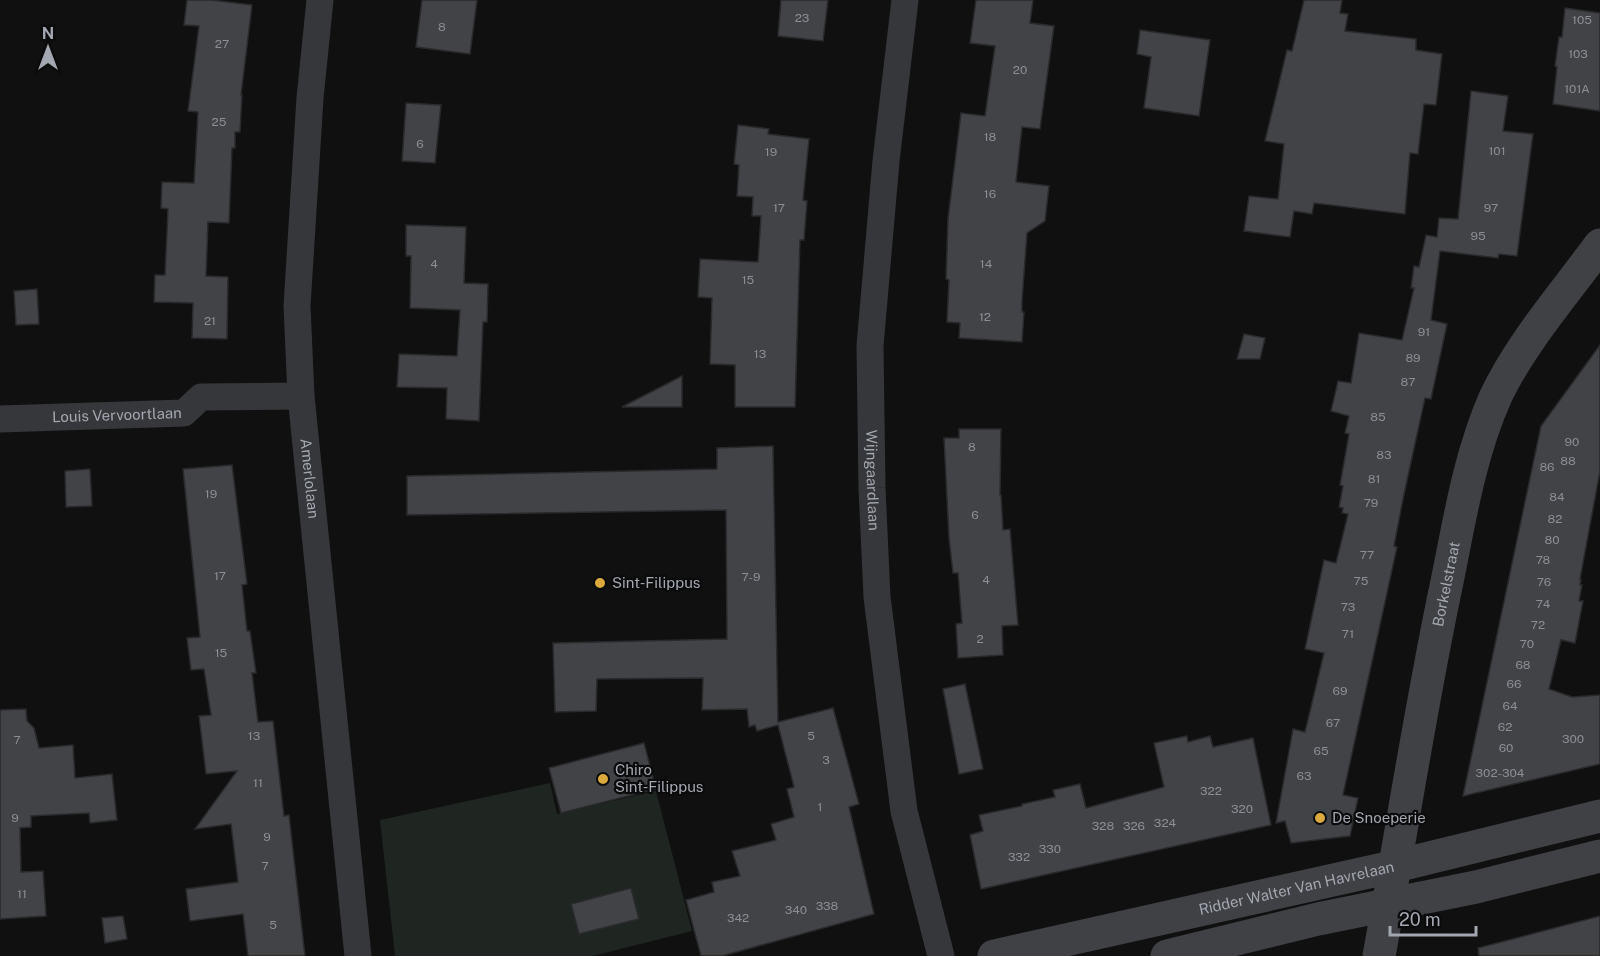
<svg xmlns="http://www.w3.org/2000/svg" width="1600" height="956" viewBox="0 0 1600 956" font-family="'Public Sans',sans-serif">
  <rect width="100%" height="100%" fill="#101011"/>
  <polygon fill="#1f2520" points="550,783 557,814 656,791 692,931 593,956 395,956 380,820"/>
  <g fill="#424346" stroke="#2a2a2d" stroke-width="1.5">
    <polygon points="187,0 211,0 252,5 241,95 242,95 240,132 235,132 235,148 232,148 229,223 208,222 206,276 228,277 227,339 192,338 193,303 154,302 155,275 165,275 168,209 161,208 162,182 194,183 198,112 188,111 199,26 184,25"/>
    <polygon points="422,0 477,0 470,54 416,47"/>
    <polygon points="781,0 828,0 823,41 778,36"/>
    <polygon points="976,0 1033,0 1030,23 1054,26 1040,129 1022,127 1016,182 1049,186 1045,221 1027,233 1022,301 1022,312 1024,312 1022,342 959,338 960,323 947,322 949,280 946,279 948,219 961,113 985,116 995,46 970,43"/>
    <polygon points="1304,0 1342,0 1340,13 1348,14 1345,31 1416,39 1416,50 1442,54 1436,105 1424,104 1418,154 1410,153 1405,214 1314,203 1312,214 1294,211 1290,237 1244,231 1249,196 1278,199 1284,144 1265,141 1287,50 1292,51"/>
    <polygon points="1565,8 1600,13 1600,111 1553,104 1557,67 1555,66 1559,37 1562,37"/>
    <polygon points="1140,30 1210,40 1199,116 1144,108 1151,57 1137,54"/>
    <polygon points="1471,91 1508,96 1503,131 1533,134 1517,256 1499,254 1498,258 1440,251 1431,320 1447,324 1431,399 1425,398 1403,499 1394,546 1397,547 1343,795 1358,798 1350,836 1291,843 1285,821 1276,823 1293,729 1305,732 1324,653 1305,649 1324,560 1336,563 1348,514 1342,513 1343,508 1339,507 1343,486 1340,485 1349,434 1345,433 1349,416 1331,411 1338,381 1351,383 1359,333 1402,340 1414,288 1411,288 1414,266 1419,267 1426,235 1437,237 1439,218 1458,219"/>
    <polygon points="406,103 441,105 435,163 402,161"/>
    <polygon points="738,125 769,129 768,134 809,139 803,200 807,201 804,240 800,240 795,407 735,407 735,365 710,364 712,298 698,297 700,259 758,262 761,216 752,216 753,197 737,196 739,165 734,164"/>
    <polygon points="406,225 466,227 464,283 488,284 487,322 483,322 479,421 446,419 447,388 397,387 399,354 457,356 460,310 410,308 411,256 406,256"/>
    <polygon points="37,289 39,324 16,325 14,291"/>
    <polygon points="1244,334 1265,338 1260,359 1237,359"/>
    <polygon points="1600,345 1600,471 1580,579 1581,579 1580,585 1582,585 1579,601 1583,601 1575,643 1561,640 1549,689 1572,697 1600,695 1600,764 1463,796 1541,426"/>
    <polygon points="682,376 682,407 622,407"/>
    <polygon points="959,429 1001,429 1000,495 1001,495 1003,530 1010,529 1018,625 1002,626 1003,655 958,658 956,624 962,623 958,573 953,573 949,538 944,438 959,438"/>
    <polygon points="773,446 778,722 833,708 859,804 849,807 874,914 722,956 701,956 686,900 714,892 712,882 740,876 732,851 776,840 771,824 794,817 787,789 794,787 778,725 757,731 755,725 749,727 747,709 702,710 703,678 597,679 596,711 555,712 553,643 727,639 726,510 407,515 407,476 717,469 717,448"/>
    <polygon points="232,465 247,584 242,585 247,631 250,631 256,673 252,673 258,722 273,721 284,816 289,815 305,956 248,956 243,914 190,921 186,889 238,882 231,824 195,829 237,771 206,774 199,716 211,715 204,669 191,670 187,638 200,637 183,469"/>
    <polygon points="90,469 92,506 66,507 65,471"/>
    <polygon points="965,684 983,769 959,774 943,689"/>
    <polygon points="26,709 27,721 34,728 39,748 73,745 75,778 112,774 117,820 90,823 89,813 31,816 31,827 20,828 21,872 43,871 46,916 0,919 0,710"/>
    <polygon points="1187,736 1188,742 1210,736 1213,747 1253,738 1271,825 981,889 970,835 983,831 979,815 1022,806 1022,804 1055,797 1053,790 1080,784 1086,808 1164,787 1154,743"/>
    <polygon points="644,743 656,789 561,813 549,768"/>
    <polygon points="631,888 639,919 579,934 571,904"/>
    <polygon points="123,916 127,939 105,943 102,918"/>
    <polygon points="1600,916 1600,956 1479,956 1478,948"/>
  </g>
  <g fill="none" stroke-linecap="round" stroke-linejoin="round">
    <g stroke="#36373a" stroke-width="27">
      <path id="s1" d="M320,0L310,98L297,306L301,396L358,956"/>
      <path id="s2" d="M905,0L886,161L870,346L872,488L877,597L904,811L941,956"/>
      <path id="s3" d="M0,419L184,413L201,397L301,396"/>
    </g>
    <g stroke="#404145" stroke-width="33">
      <path id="s4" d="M994,956L1396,866L1600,816"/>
      <polyline points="1167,956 1318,919 1476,887 1600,856"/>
      <path id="s5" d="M1379,956C1402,830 1421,703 1448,577C1460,517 1470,455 1495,398C1520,344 1565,293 1600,245"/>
    </g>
  </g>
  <g fill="#dbaa3e" stroke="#0b0b0c" stroke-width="2">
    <circle cx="600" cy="583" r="6"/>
    <circle cx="603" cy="779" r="6"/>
    <circle cx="1320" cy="818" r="6"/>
  </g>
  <g text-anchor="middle" stroke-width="4.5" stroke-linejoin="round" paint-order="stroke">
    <g font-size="12" fill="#8b8e96">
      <text x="802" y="22">23</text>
      <text x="1582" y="24">105</text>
      <text x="442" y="31">8</text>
      <text x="222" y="48">27</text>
      <text x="1578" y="58">103</text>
      <text x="1020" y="74">20</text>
      <text x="1577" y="93">101A</text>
      <text x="219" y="126">25</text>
      <text x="990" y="141">18</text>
      <text x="420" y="148">6</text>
      <text x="1497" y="155">101</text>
      <text x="771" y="156">19</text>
      <text x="990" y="198">16</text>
      <text x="779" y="212">17</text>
      <text x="1491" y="212">97</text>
      <text x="1478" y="240">95</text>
      <text x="434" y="268">4</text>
      <text x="986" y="268">14</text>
      <text x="748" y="284">15</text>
      <text x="985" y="321">12</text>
      <text x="210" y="325">21</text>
      <text x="1424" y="336">91</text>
      <text x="760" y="358">13</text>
      <text x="1413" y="362">89</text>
      <text x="1408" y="386">87</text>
      <text x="1378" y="421">85</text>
      <text x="1572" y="446">90</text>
      <text x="972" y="451">8</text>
      <text x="1384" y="459">83</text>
      <text x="1568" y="465">88</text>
      <text x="1547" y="471">86</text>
      <text x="1374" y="483">81</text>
      <text x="211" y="498">19</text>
      <text x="1557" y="501">84</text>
      <text x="1371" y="507">79</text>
      <text x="975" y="519">6</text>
      <text x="1555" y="523">82</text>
      <text x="1552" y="544">80</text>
      <text x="1367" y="559">77</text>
      <text x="1543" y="564">78</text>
      <text x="220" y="580">17</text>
      <text x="751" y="581">7-9</text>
      <text x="986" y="584">4</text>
      <text x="1361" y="585">75</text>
      <text x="1544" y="586">76</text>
      <text x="1543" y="608">74</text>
      <text x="1348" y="611">73</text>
      <text x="1538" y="629">72</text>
      <text x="1348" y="638">71</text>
      <text x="980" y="643">2</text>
      <text x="1527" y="648">70</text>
      <text x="221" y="657">15</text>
      <text x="1523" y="669">68</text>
      <text x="1514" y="688">66</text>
      <text x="1340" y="695">69</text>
      <text x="1510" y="710">64</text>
      <text x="1333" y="727">67</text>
      <text x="1505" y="731">62</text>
      <text x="254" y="740">13</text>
      <text x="811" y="740">5</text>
      <text x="1573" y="743">300</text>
      <text x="17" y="744">7</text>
      <text x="1506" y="752">60</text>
      <text x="1321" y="755">65</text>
      <text x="826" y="764">3</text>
      <text x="1500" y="777">302-304</text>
      <text x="1304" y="780">63</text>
      <text x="258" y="787">11</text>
      <text x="1211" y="795">322</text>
      <text x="820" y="811">1</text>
      <text x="1242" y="813">320</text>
      <text x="15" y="822">9</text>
      <text x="1165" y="827">324</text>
      <text x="1103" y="830">328</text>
      <text x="1134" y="830">326</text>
      <text x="267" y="841">9</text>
      <text x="1050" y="853">330</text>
      <text x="1019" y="861">332</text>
      <text x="265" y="870">7</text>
      <text x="22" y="898">11</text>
      <text x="827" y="910">338</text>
      <text x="796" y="914">340</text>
      <text x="738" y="922">342</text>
      <text x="273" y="929">5</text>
    </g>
    <g font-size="15" fill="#a3a7b0" stroke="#0b0b0c">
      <text dy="5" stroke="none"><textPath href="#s3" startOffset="117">Louis Vervoortlaan</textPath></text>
      <text dy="5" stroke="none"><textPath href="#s1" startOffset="480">Amerlolaan</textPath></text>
      <text dy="5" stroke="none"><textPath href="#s2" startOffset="482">Wijngaardlaan</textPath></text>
      <text dy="5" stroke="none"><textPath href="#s5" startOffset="378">Borkelstraat</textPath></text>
      <text dy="5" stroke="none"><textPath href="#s4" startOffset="310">Ridder Walter Van Havrelaan</textPath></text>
    </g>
    <g font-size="15" fill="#a3a7b0" stroke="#0b0b0c" text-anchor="start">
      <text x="612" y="588">Sint-Filippus</text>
      <text x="615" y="775">Chiro<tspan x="615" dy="17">Sint-Filippus</tspan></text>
      <text x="1332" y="823">De Snoeperie</text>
    </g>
  </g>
  <g transform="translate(48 48)" stroke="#0b0b0c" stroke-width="4.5" paint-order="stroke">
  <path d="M0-4.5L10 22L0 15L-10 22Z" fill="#a3a7b0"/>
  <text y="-9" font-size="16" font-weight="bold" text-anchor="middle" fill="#a3a7b0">N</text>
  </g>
  <path d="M1390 926v9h86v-9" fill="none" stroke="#a3a7b0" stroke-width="3"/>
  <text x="1399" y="926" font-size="18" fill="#a3a7b0" stroke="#0b0b0c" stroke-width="4.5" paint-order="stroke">20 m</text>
</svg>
